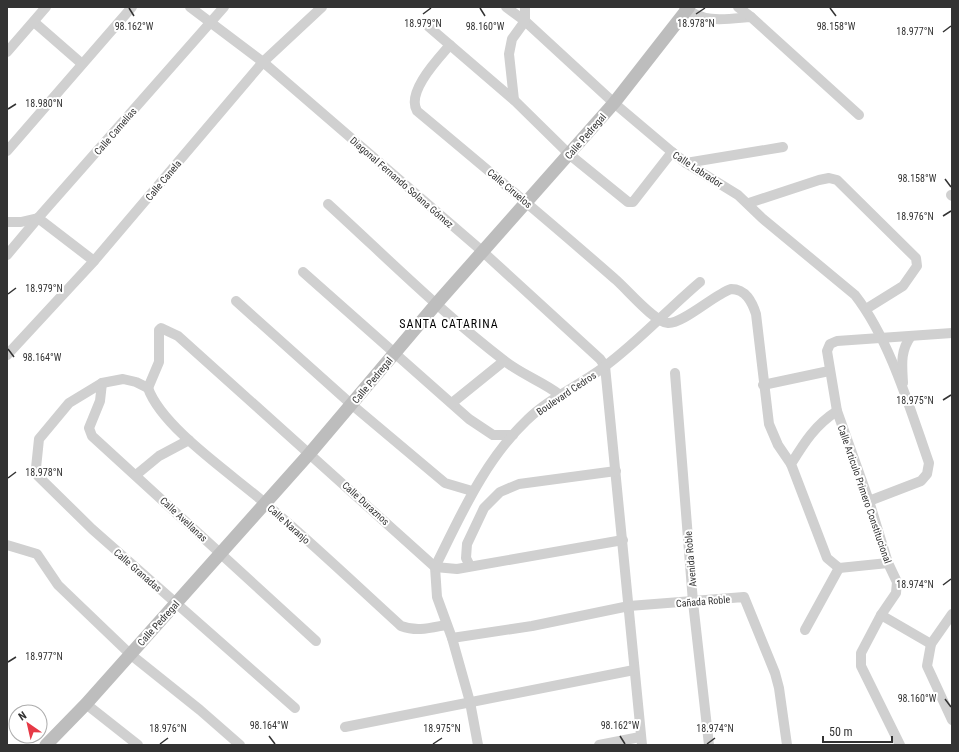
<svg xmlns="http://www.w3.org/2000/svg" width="959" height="752" viewBox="0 0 959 752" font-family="'Roboto Condensed',sans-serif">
  <rect width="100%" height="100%" fill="#fff"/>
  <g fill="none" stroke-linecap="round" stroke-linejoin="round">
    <g stroke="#d0d0d0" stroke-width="10">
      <polyline points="190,7 263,62 482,251 600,359 605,366 642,745"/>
      <path d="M506,7L525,21L614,103L672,152L686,163L738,195L762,218L855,295C890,340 910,409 929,463L927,474L921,481L869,501"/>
      <path d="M684,7C704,24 726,19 751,17L859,115"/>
      <polyline points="738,7 751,17"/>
      <polyline points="34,22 81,63"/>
      <polyline points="429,27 514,100 570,155 628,202 633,202 672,152"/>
      <path d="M450,45C438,59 406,92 417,111C483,166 550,222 615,279C627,289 654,322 668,323C683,324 715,294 731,289C746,289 752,302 756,314L769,424L778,445L791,464"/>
      <polyline points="7,52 46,7"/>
      <polyline points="514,100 509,54 512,39 525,21 525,7"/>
      <polyline points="7,151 132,7"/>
      <polyline points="686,163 783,147"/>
      <polyline points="951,195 952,196"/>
      <polyline points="749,203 819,180 829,178 837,180 916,258 917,266 903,286 866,309"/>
      <path d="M328,204C386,257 443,314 506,362C523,375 543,382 560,395"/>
      <polyline points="38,218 94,261"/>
      <polyline points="7,222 21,222 38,218"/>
      <polyline points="7,255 38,218 224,7"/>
      <polyline points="303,272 469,419 493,435 513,435"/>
      <polyline points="236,301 351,404 445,483 472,491"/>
      <polyline points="7,355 94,261 263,62 322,7"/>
      <polyline points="675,373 693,602 709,745"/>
      <polyline points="102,383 100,401 89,428 92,436 316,641"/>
      <path d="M903,383C902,365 900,351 911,336"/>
      <polyline points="763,385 829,371"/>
      <polyline points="148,388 159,362 159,330 161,328 178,336 435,567 437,597 452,638 470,702 478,745"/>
      <polyline points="148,388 136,382 123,379 102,383 69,403 39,439 36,468 38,476 92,529 295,708"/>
      <path d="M148,388C162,428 233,475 266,504C312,543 356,585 401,626C417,632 430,628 446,625"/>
      <polyline points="452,403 504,361"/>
      <path d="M837,411C815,425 804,443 791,464L827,558L839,568"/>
      <polyline points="136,475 159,456 189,440"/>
      <polyline points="7,545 37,554 58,585 130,654 200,710 240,745"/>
      <polyline points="470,566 466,558 467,544 484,508 500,492 519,484 616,471"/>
      <path d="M435,567C461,515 484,461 527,420C549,398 579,386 604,367C638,342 667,310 700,282"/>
      <polyline points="435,567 457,569 623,540"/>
      <polyline points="839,568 888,563"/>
      <polyline points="952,614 931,644 927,666 952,720"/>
      <polyline points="881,615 931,644"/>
      <polyline points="805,630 839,568"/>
      <polyline points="452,638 532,626 629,606 744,597 775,673 779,688 787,745"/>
      <polyline points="86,704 138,745"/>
      <polyline points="345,727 634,670"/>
      <polyline points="599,745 640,737"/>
      <polyline points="900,745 861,666 861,653 881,615 896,593 897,582 888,563 869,501 837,411 827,351 830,344 837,341 952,333"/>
    </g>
    <polyline stroke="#bdbdbd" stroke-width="13" points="46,745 86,704 310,453 437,303 614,103 689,7"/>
  </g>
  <path fill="none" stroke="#333" stroke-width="1.5" d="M129,8L134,16M480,8L485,16M830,8L836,16M423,14L431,8M696,14L705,8M943,32L951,26M8,109L16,104M945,179L951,187M943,216L951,211M8,294L16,288M8,349L14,357M943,400L951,395M8,478L16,472M943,585L951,579M8,662L16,657M945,699L951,707M269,736L275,744M620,736L625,744M160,744L168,738M433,744L442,738M707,744L715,738"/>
  <g text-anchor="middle" stroke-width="4" stroke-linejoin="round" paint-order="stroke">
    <g font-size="10" fill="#333" stroke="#fff">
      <text transform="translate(115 131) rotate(-49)" y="4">Calle Camelias</text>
      <text transform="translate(585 136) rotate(-49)" y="4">Calle Pedregal</text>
      <text transform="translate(698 169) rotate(33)" y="4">Calle Labrador</text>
      <text transform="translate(163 180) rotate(-50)" y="4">Calle Canela</text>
      <text transform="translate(402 182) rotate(41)" y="4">Diagonal Fernando Solana Gómez</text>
      <text transform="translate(510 188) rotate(40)" y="4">Calle Ciruelos</text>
      <text transform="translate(372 380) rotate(-50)" y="4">Calle Pedregal</text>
      <text transform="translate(566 393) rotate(-34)" y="4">Boulevard Cedros</text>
      <text transform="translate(865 494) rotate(71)" y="4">Calle Articulo Primero Constitucional</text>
      <text transform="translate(366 503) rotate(42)" y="4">Calle Duraznos</text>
      <text transform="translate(184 519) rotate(43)" y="4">Calle Avellanas</text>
      <text transform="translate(289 524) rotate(42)" y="4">Calle Naranjo</text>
      <text transform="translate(690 559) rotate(-95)" y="4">Avenida Roble</text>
      <text transform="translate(138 570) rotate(41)" y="4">Calle Granadas</text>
      <text transform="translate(703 601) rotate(-5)" y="4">Cañada Roble</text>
      <text transform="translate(158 623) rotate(-48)" y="4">Calle Pedregal</text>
    </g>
    <g font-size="12" letter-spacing="1" fill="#000" stroke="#fff">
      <text x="449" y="328">SANTA CATARINA</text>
    </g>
  </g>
  <g font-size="10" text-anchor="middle" fill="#333" stroke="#fff" stroke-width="4" stroke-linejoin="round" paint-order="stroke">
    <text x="423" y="27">18.979°N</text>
    <text x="696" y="27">18.978°N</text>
    <text x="134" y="30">98.162°W</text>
    <text x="485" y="30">98.160°W</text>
    <text x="836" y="30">98.158°W</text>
    <text x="915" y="35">18.977°N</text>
    <text x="44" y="107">18.980°N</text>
    <text x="917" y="182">98.158°W</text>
    <text x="915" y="220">18.976°N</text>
    <text x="44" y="292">18.979°N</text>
    <text x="42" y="361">98.164°W</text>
    <text x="915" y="404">18.975°N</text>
    <text x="44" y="476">18.978°N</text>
    <text x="915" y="588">18.974°N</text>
    <text x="44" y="660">18.977°N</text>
    <text x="917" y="702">98.160°W</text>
    <text x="269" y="729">98.164°W</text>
    <text x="620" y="729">98.162°W</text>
    <text x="168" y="732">18.976°N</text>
    <text x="442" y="732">18.975°N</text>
    <text x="715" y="732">18.974°N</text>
  </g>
  <rect width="959" height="752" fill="none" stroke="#333333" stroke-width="16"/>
  <g transform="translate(28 724) rotate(326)"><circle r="19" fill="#ffffff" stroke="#adadad"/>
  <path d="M0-3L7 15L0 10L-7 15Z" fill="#e63946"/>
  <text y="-6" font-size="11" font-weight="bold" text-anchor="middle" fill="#333333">N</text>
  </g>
  <path d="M823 736v6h69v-6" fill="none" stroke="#333333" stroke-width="2"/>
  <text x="829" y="736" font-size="12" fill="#333333" stroke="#ffffff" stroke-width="3" paint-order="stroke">50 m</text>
</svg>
